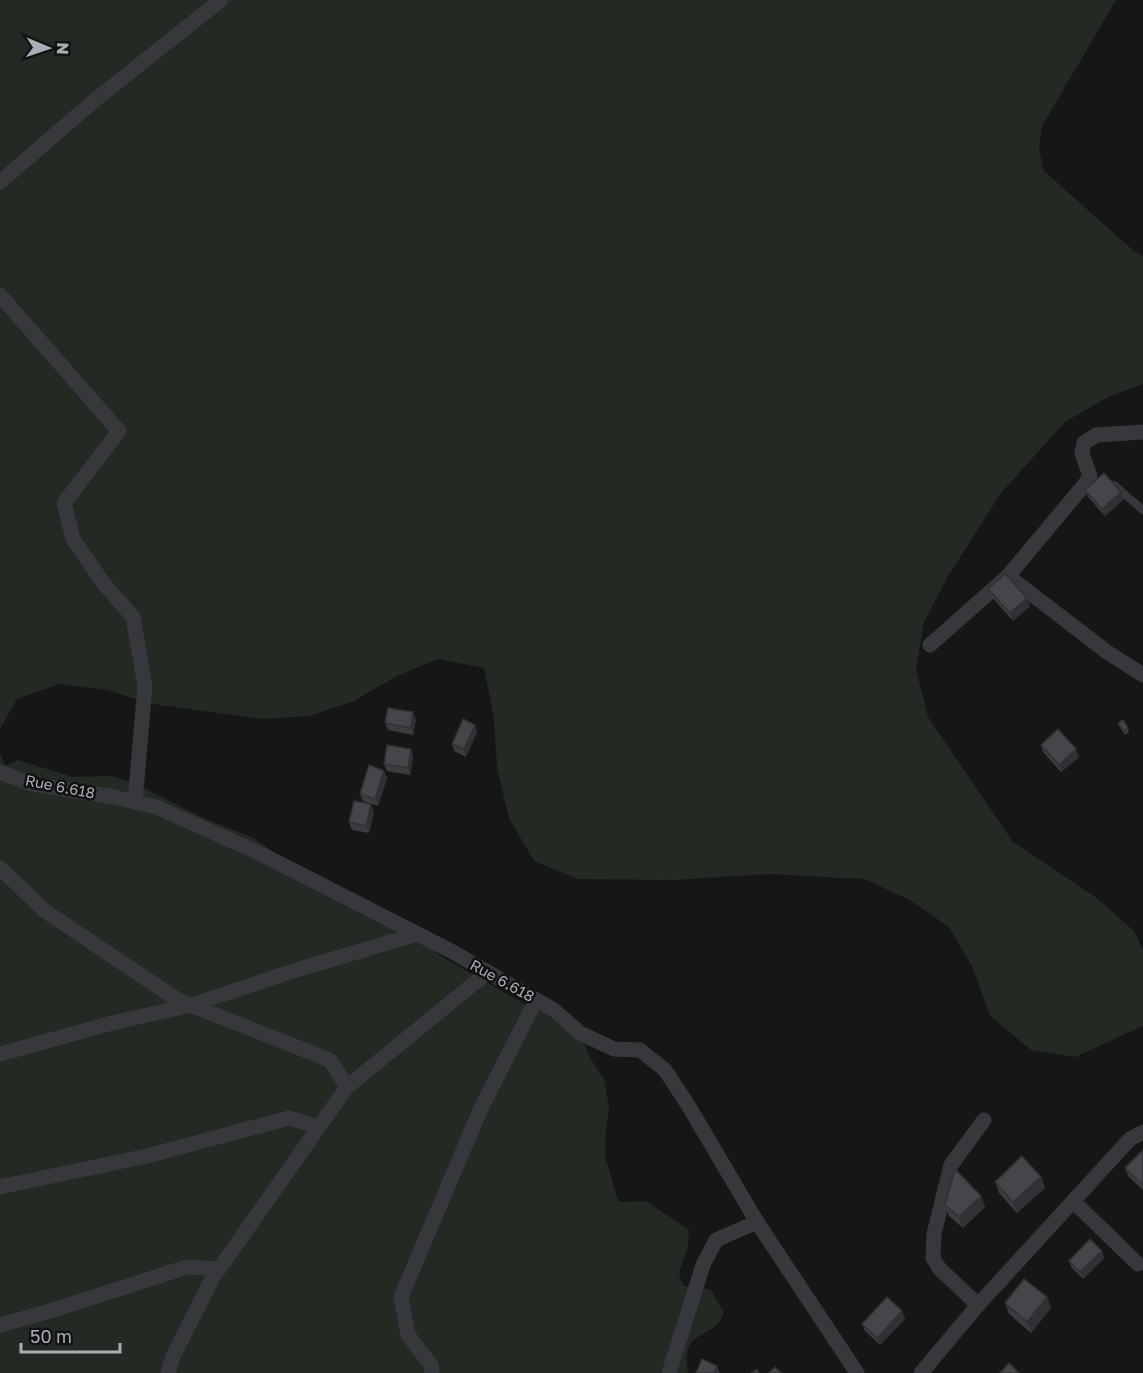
<svg xmlns="http://www.w3.org/2000/svg" width="1143" height="1373" viewBox="0 0 1143 1373" font-family="'Golos Text',sans-serif">
  <rect width="100%" height="100%" fill="#161617"/>
  <g fill="#222a23">
    <polygon points="0,0 1116,0 1042,126 1039,149 1044,171 1135,252 1143,256 1143,384 1108,397 1065,422 1001,493 947,578 924,622 916,669 928,717 1013,842 1095,897 1134,931 1143,949 1143,1026 1075,1057 1031,1050 990,1016 973,968 949,927 910,900 864,879 768,874 674,880 578,879 534,861 509,818 497,768 494,718 484,668 438,659 395,677 354,701 309,716 262,719 153,704 106,690 60,684 17,699 0,729"/>
    <path d="M0,753L5,766L18,760L73,777L111,776L132,782L203,818L254,838L286,862L429,947L439,955L533,1009L543,1011L584,1043L590,1058L604,1079L609,1107L605,1138V1156L617,1198L620,1202L646,1201L689,1230L688,1246L679,1273L683,1285C693,1289 701,1286 711,1290L724,1313C713,1343 680,1325 688,1373H0Z"/>
  </g>
  <g fill="none" stroke-linecap="round" stroke-linejoin="round">
    <polyline stroke="#37383c" stroke-width="8" points="1114,485 1143,510"/>
    <g stroke="#37383c" stroke-width="15">
      <polyline points="0,182 95,100 221,0"/>
      <polyline points="0,295 119,431 64,503 73,539 104,584 133,617 145,686 135,802"/>
      <polyline points="1008,576 1107,652 1143,675"/>
      <polyline points="930,645 1008,576 1085,484 1090,476 1082,453 1084,443 1096,435 1143,432"/>
      <polyline points="0,772 32,784 114,797 156,807 259,853 451,951 554,1010 580,1033 614,1049 640,1050 665,1070 688,1105 757,1222 857,1373"/>
      <polyline points="0,868 45,911 178,1000 330,1060 347,1087"/>
      <polyline points="0,1054 112,1023 191,1005 290,972 417,934"/>
      <polyline points="0,1187 147,1156 289,1118 319,1127"/>
      <polyline points="1073,1201 1138,1264"/>
      <polyline points="978,1305 939,1268 933,1258 934,1234 951,1165 984,1120"/>
      <polyline points="0,1325 50,1311 187,1267 219,1269"/>
      <polyline points="168,1373 173,1356 212,1279 347,1087 488,972"/>
      <polyline points="432,1373 431,1365 408,1335 401,1297 481,1108 536,1000"/>
      <polyline points="669,1373 703,1265 716,1240 757,1222"/>
      <polyline points="921,1373 978,1305 1130,1139 1143,1132"/>
    </g>
  </g>
  <g fill="#3b3c40">
    <polygon points="1085,490 1124,499 1105,516 1088,497"/>
    <polygon points="988,589 1030,606 1013,621 991,596"/>
    <polygon points="416,720 413,735 388,730 385,723"/>
    <polygon points="1118,723 1128,728 1129,732 1125,735"/>
    <polygon points="475,725 477,732 466,757 454,751 452,744"/>
    <polygon points="1041,745 1079,757 1061,772 1043,752"/>
    <polygon points="413,756 410,775 387,771 384,764"/>
    <polygon points="384,771 387,778 378,806 363,801 360,794"/>
    <polygon points="374,812 369,833 352,830 349,822"/>
    <polygon points="1143,1150 1143,1190 1128,1176 1125,1168"/>
    <polygon points="1041,1177 1045,1188 1017,1213 999,1193 995,1182"/>
    <polygon points="945,1205 985,1207 963,1228 949,1216"/>
    <polygon points="1104,1258 1083,1279 1072,1268 1069,1261"/>
    <polygon points="1047,1297 1051,1308 1031,1333 1009,1314 1005,1303"/>
    <polygon points="905,1319 880,1345 865,1331 862,1324"/>
  </g>
  <g fill="#303134">
    <polygon points="1121,492 1124,499 1105,516 1102,509"/>
    <polygon points="1027,598 1030,606 1013,621 1010,613"/>
    <polygon points="413,712 416,720 413,735 411,728"/>
    <polygon points="475,725 477,732 466,757 464,749"/>
    <polygon points="411,749 413,756 410,775 408,768"/>
    <polygon points="1076,749 1079,757 1061,772 1059,765"/>
    <polygon points="384,771 387,778 378,806 375,799"/>
    <polygon points="371,804 374,812 369,833 366,826"/>
    <polygon points="1041,1177 1045,1188 1017,1213 1013,1202"/>
    <polygon points="981,1196 985,1207 963,1228 959,1217"/>
    <polygon points="1102,1251 1104,1258 1083,1279 1080,1272"/>
    <polygon points="1047,1297 1051,1308 1031,1333 1027,1322"/>
    <polygon points="902,1311 905,1319 880,1345 877,1338"/>
    <polygon points="717,1366 720,1373 714,1373"/>
  </g>
  <g fill="#45464a" stroke="#303134" stroke-width="1.5">
    <polygon points="1104,473 1121,492 1102,509 1085,490"/>
    <polygon points="1005,574 1027,598 1010,613 988,589"/>
    <polygon points="388,708 413,712 411,728 385,723"/>
    <polygon points="463,719 475,725 464,749 452,744"/>
    <polygon points="1123,720 1128,728 1123,731 1118,723"/>
    <polygon points="1058,729 1076,749 1059,765 1041,745"/>
    <polygon points="387,745 411,749 408,768 384,764"/>
    <polygon points="369,765 384,771 375,799 360,794"/>
    <polygon points="354,801 371,804 366,826 349,822"/>
    <polygon points="1143,1150 1143,1183 1142,1184 1125,1168"/>
    <polygon points="1022,1156 1041,1177 1013,1202 995,1182"/>
    <polygon points="955,1169 981,1196 959,1217 945,1205"/>
    <polygon points="1090,1239 1102,1251 1080,1272 1069,1261"/>
    <polygon points="1024,1279 1047,1297 1027,1322 1005,1303"/>
    <polygon points="887,1297 902,1311 877,1338 862,1324"/>
    <polygon points="702,1359 717,1366 714,1373 696,1373"/>
    <polygon points="1009,1363 1019,1373 1000,1373"/>
    <polygon points="775,1367 781,1373 769,1373"/>
    <polygon points="757,1369 759,1373 751,1373"/>
  </g>
  <g text-anchor="middle" stroke-width="5" stroke-linejoin="round" paint-order="stroke">
    <g font-size="15" fill="#a9aeb6" stroke="#111112">
      <text transform="translate(60 787) rotate(11)" y="5">Rue 6.618</text>
      <text transform="translate(502 981) rotate(29)" y="5">Rue 6.618</text>
    </g>
  </g>
  <g transform="translate(48 48) rotate(92)" stroke="#111112" stroke-width="4.5" paint-order="stroke">
  <path d="M0-4.5L10 22L0 15L-10 22Z" fill="#a9aeb6"/>
  <text y="-9" font-size="16" font-weight="bold" text-anchor="middle" fill="#a9aeb6">N</text>
  </g>
  <path d="M21 1343v9h99v-9" fill="none" stroke="#a9aeb6" stroke-width="3"/>
  <text x="30" y="1343" font-size="18" fill="#a9aeb6" stroke="#111112" stroke-width="4.5" paint-order="stroke">50 m</text>
</svg>
